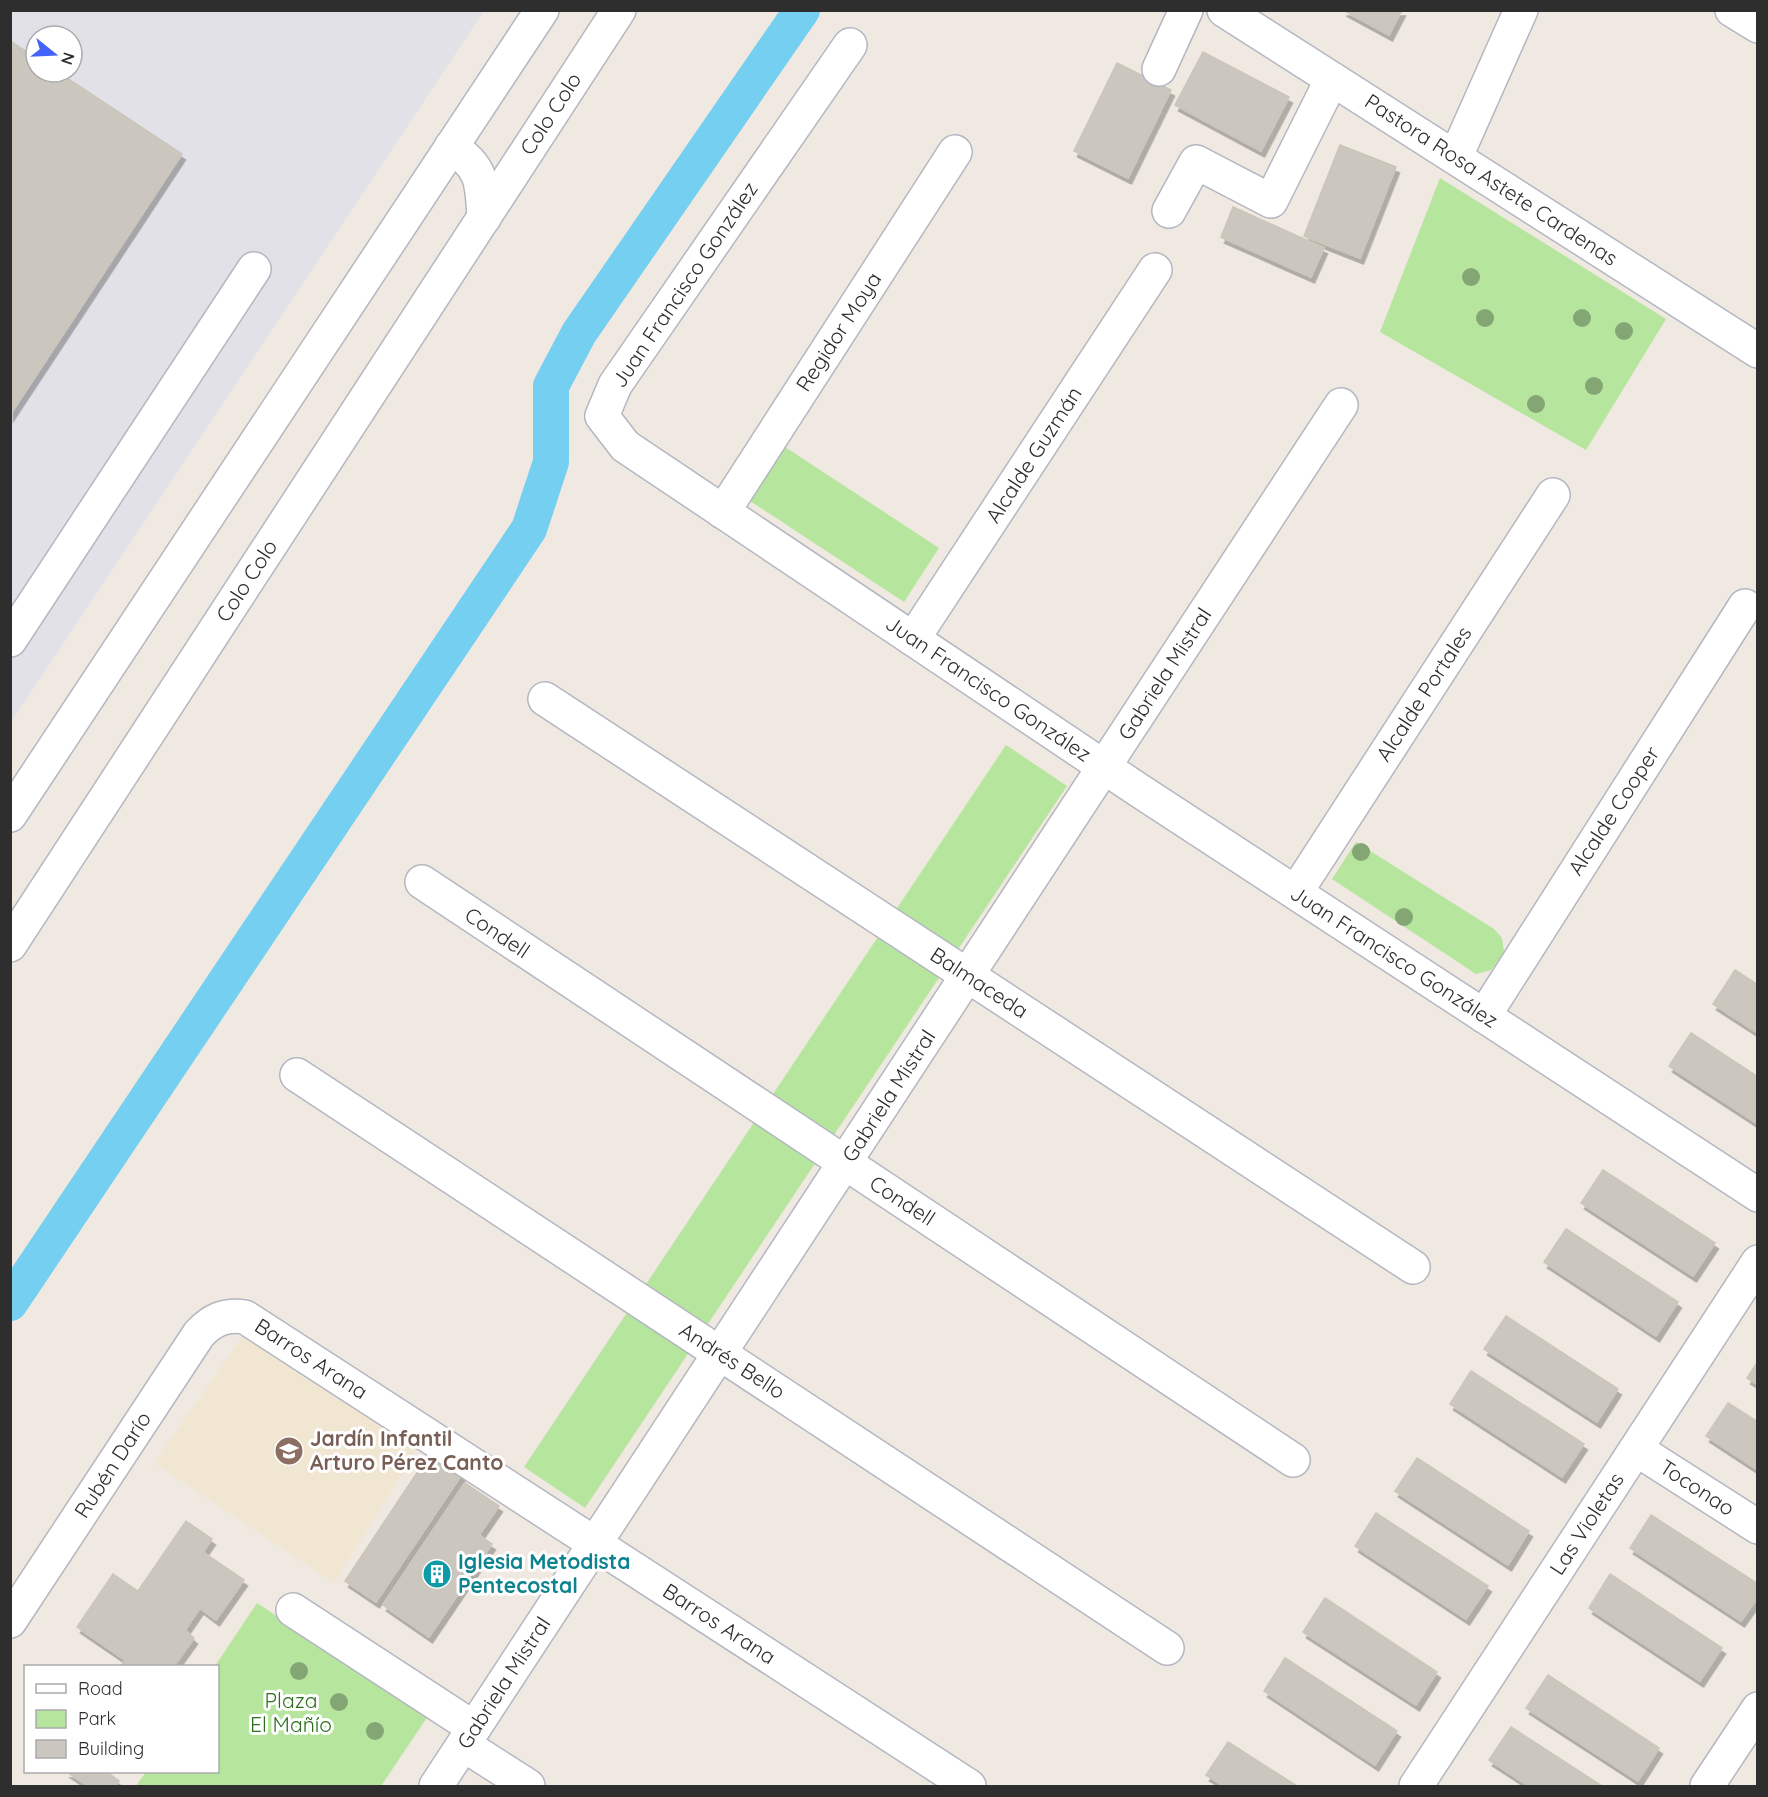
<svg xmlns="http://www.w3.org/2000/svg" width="1768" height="1797" viewBox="0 0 1768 1797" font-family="Quicksand,sans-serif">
  <defs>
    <filter id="shadow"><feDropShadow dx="3.5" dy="6" stdDeviation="0" flood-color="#0004"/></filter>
  </defs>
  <rect width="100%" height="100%" fill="#efe9e1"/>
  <path fill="#e3e1e8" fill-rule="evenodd" d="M11,11H484L11,722ZM36,36H72V72H36Z"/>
  <polygon fill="#f0e6d1" points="256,1333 424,1439 334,1583 154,1463 240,1340"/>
  <g fill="#b6e59e">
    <polygon points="1440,178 1666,319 1586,450 1380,332"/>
    <polygon points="785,447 939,548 904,602 750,501"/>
    <polygon points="1006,745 1067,786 585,1508 524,1467"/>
    <polygon points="1356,842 1494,929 1502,938 1504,952 1491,970 1476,974 1332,879"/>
    <polygon points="257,1603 428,1716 381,1786 136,1786 146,1772 218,1772 218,1666 215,1666"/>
  </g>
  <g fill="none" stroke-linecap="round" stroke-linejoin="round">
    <polyline stroke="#75cff0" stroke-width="36" points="10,1303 529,529 551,462 551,386 579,333 802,10"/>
  </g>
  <g fill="#cbc7bf" stroke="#cbc5ba" stroke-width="1.5" filter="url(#shadow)">
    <polygon points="1343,10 1402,10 1389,35"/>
    <polygon points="10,41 36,58 36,72 58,72 182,154 10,415"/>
    <polygon points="1203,52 1289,97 1261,151 1175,105"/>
    <polygon points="1117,63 1171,90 1128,178 1074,151"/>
    <polygon points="1340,145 1396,167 1360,258 1304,236"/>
    <polygon points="1233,207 1324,248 1311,277 1221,237"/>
    <polygon points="1735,970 1758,985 1758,1033 1713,1004"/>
    <polygon points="1691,1033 1758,1077 1758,1124 1669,1066"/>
    <polygon points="1603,1170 1715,1243 1693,1276 1581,1203"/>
    <polygon points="1566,1229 1678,1302 1656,1336 1544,1262"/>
    <polygon points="1506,1316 1618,1389 1597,1422 1484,1349"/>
    <polygon points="1758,1361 1758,1385 1747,1378"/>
    <polygon points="1471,1371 1584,1444 1562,1477 1450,1404"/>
    <polygon points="1728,1403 1758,1422 1758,1470 1706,1436"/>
    <polygon points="430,1453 462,1474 376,1602 345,1581"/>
    <polygon points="1417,1458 1529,1531 1508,1565 1395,1491"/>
    <polygon points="465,1483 499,1506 479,1535 492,1544 429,1637 383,1605"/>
    <polygon points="1376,1513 1488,1586 1466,1619 1355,1546"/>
    <polygon points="1651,1515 1758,1584 1758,1597 1741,1621 1630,1548"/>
    <polygon points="186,1521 212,1539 203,1552 244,1580 216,1620 200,1608 185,1630 194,1638 174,1666 121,1666 125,1660 77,1627 113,1574 138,1591"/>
    <polygon points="1610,1574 1722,1648 1700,1681 1589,1608"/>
    <polygon points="1325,1598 1437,1672 1416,1705 1303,1632"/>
    <polygon points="1285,1658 1397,1731 1375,1765 1264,1691"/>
    <polygon points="1548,1675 1659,1748 1638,1781 1526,1708"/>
    <polygon points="1511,1727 1602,1786 1529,1786 1489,1760"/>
    <polygon points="1228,1742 1297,1786 1224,1786 1206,1775"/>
    <polygon points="67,1772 107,1772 119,1781 115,1786 88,1786"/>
  </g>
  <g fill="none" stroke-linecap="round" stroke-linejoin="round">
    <g stroke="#b4b7c1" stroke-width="36">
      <g id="minor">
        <polyline points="1224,10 1758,351"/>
        <polyline points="1732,10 1758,26"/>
        <polyline points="850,45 615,385 602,416 625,446 1137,789 1758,1195"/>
        <polyline points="1159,69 1186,10"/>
        <path d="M451,147C483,167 482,183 484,218"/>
        <polyline points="1456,156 1521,10"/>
        <polyline points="1169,211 1196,162 1271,201 1332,79"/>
        <polyline points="723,512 955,152"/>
        <polyline points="913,639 1155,270"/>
        <polyline points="10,640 254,269"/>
        <polyline points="545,699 1413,1267"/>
        <polyline points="10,815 542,10"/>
        <polyline points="422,882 1293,1460"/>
        <polyline points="1296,892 1553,495"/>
        <polyline points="10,945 619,10"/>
        <polyline points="1484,1016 1745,606"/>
        <polyline points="297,1075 1167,1648"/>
        <polyline points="1636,1449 1758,1527"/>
        <polyline points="293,1610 474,1728"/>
        <path d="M10,1621L199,1334C212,1320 225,1314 245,1317L969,1786"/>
        <polyline points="464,1745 528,1786"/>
        <polyline points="436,1786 1341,405"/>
        <polyline points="1416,1786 1758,1262"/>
        <polyline points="1707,1786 1758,1709"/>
      </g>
    </g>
    <use href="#minor" stroke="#fff" stroke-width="33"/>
  </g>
  <g fill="#84a574">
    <circle cx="1471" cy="277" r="9"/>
    <circle cx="1485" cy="318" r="9"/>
    <circle cx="1582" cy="318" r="9"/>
    <circle cx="1624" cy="331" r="9"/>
    <circle cx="1594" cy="386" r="9"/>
    <circle cx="1536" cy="404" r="9"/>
    <circle cx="1361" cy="852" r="9"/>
    <circle cx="1404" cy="917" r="9"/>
    <circle cx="299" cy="1671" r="9"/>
    <circle cx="339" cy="1702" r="9"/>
    <circle cx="375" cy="1731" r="9"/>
  </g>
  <defs>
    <g id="school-disc" transform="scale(1.5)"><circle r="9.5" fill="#8d6e63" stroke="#fff"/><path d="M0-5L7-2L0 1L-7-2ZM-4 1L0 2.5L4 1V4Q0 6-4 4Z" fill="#fff"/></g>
    <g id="building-disc" transform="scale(1.5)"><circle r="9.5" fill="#0f9aa8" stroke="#fff"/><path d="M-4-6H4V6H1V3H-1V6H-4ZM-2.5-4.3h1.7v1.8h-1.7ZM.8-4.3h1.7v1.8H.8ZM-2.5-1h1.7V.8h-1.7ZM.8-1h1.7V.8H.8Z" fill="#fff"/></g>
  </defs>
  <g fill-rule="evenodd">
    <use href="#school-disc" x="289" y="1451"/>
    <use href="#building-disc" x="437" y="1574"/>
  </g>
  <g text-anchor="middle" stroke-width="6" stroke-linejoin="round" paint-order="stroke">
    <g font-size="21" fill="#2e2e2e" stroke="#fff">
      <text transform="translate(551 114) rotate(-57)" y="7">Colo Colo</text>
      <text transform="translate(1491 180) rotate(33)" y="7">Pastora Rosa Astete Cardenas</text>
      <text transform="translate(685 285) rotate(-56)" y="7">Juan Francisco González</text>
      <text transform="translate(839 332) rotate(-57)" y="7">Regidor Moya</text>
      <text transform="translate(1034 455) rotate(-57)" y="7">Alcalde Guzmán</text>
      <text transform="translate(247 581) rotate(-57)" y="7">Colo Colo</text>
      <text transform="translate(1165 674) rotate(-57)" y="7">Gabriela Mistral</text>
      <text transform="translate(988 689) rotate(34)" y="7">Juan Francisco González</text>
      <text transform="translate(1424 694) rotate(-57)" y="7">Alcalde Portales</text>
      <text transform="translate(1614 811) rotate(-57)" y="7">Alcalde Cooper</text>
      <text transform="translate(497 933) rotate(34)" y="7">Condell</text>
      <text transform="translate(1394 957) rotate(33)" y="7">Juan Francisco González</text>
      <text transform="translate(979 983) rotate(33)" y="7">Balmaceda</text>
      <text transform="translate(889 1096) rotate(-57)" y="7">Gabriela Mistral</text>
      <text transform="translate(902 1201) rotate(33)" y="7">Condell</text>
      <text transform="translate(311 1359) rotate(33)" y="7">Barros Arana</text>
      <text transform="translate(732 1361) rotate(33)" y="7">Andrés Bello</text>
      <text transform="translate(113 1465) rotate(-57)" y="7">Rubén Darío</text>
      <text transform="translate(1697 1488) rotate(33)" y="7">Toconao</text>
      <text transform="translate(1587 1524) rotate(-57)" y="7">Las Violetas</text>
      <text transform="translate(719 1624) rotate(33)" y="7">Barros Arana</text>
      <text transform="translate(504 1683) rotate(-57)" y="7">Gabriela Mistral</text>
    </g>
    <g font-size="21" font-weight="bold" fill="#785e54" stroke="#fff" text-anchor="start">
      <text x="310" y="1446">Jardín Infantil<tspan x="310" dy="24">Arturo Pérez Canto</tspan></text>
    </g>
    <g font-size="21" font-weight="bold" fill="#0d838f" stroke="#fff" text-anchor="start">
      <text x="458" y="1569">Iglesia Metodista<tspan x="458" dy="24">Pentecostal</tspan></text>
    </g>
    <g font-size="21" fill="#2c6e1b" stroke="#fff">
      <text x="291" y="1708">Plaza<tspan x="291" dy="24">El Mañío</tspan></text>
    </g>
  </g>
  <rect width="1768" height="1797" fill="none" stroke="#2e2e2e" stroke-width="24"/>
  <rect x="24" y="1665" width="195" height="108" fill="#ffffff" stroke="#ababab" stroke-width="1.5"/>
  <rect x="36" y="1684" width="30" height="9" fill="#ffffff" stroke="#ababab" stroke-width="1.5"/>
  <text x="78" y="1695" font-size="18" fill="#2e2e2e">Road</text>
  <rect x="36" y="1710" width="30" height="18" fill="#b6e59e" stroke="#ababab" stroke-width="1.5"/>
  <text x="78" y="1725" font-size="18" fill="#2e2e2e">Park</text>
  <rect x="36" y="1740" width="30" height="18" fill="#cbc7bf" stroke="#ababab" stroke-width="1.5"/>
  <text x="78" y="1755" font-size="18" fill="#2e2e2e">Building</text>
  <g transform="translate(54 54) rotate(108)"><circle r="28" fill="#ffffff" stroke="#ababab" stroke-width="1.5"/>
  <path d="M0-4.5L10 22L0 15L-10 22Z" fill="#4264fb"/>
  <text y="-9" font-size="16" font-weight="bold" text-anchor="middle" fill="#2e2e2e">N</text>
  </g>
</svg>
